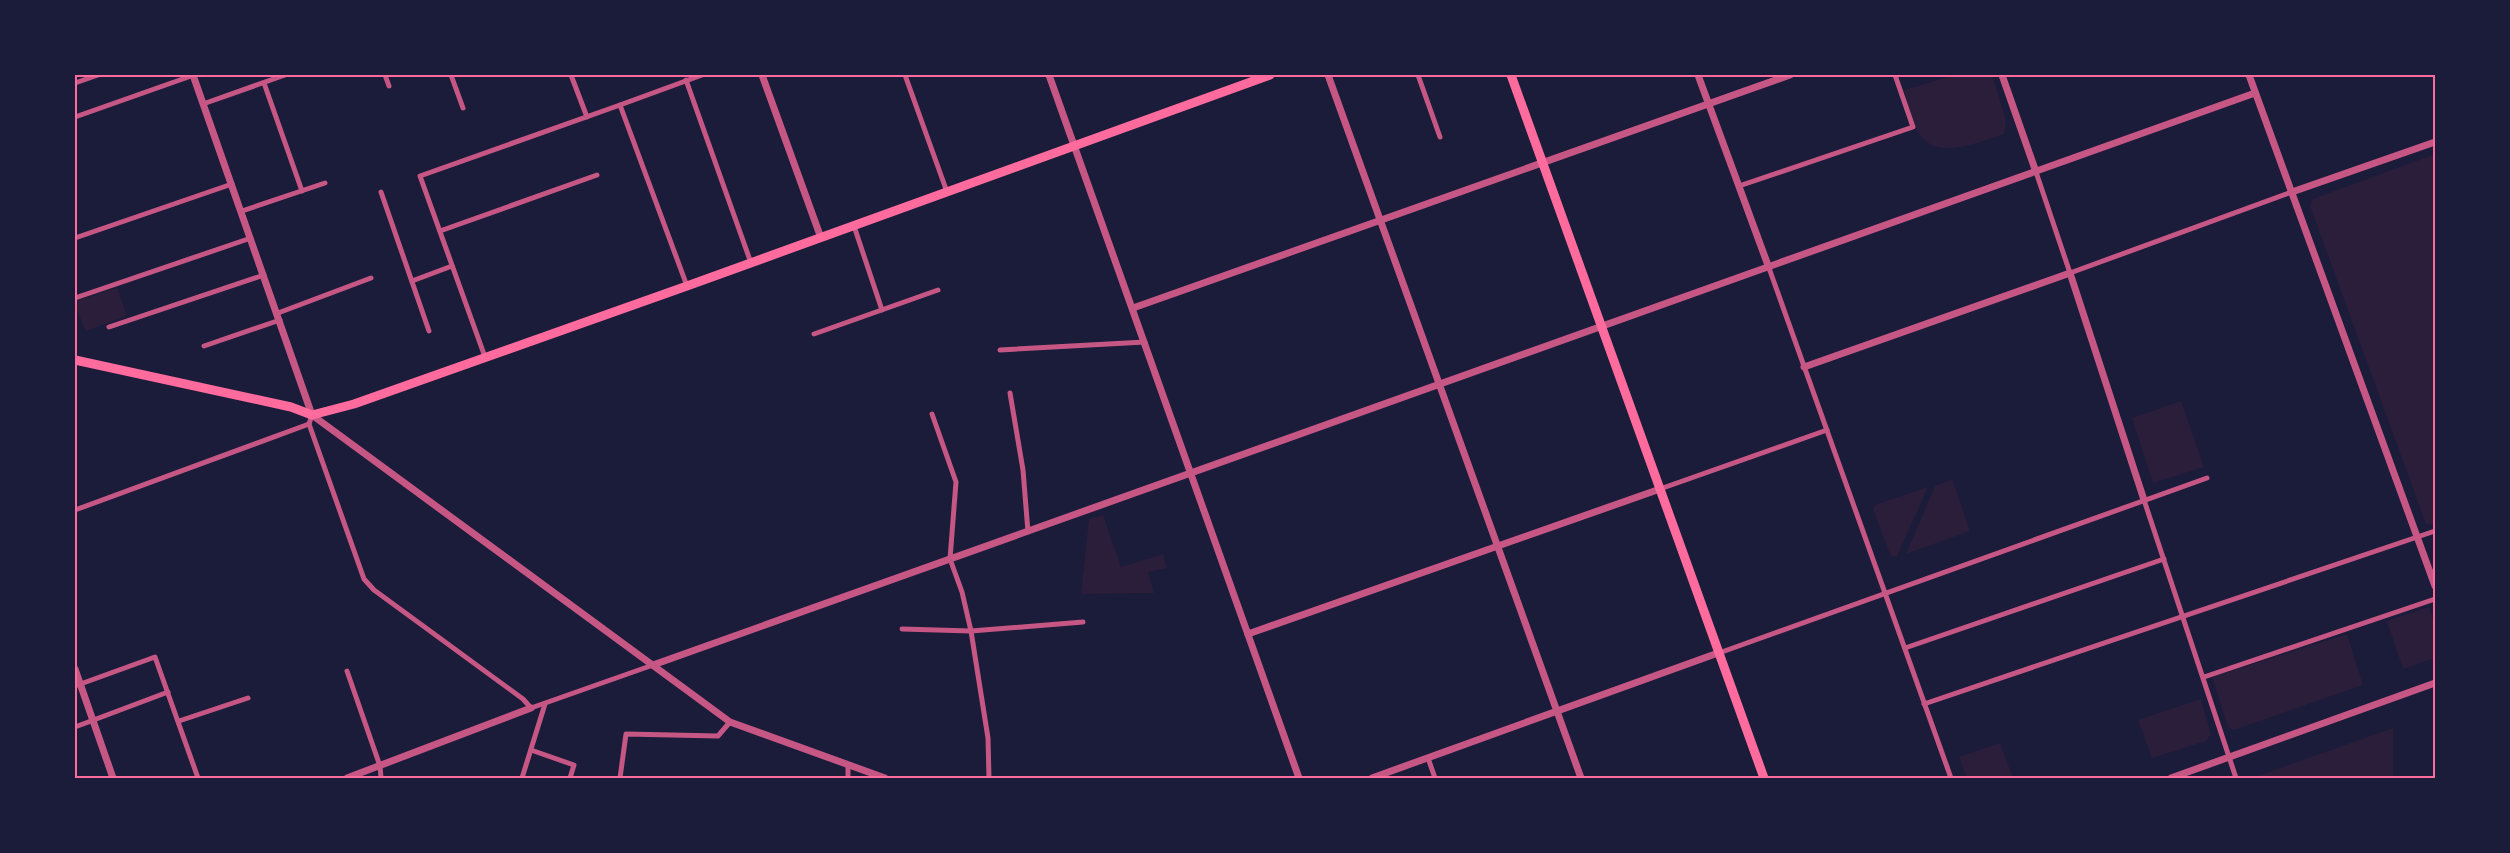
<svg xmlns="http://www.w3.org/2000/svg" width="2510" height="853" viewBox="0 0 2510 853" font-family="Overpass,sans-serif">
  <rect width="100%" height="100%" fill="#1b1b3a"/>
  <g fill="#2a1e3b">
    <path d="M1955,75H1992L2006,120L2004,134C1979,142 1938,161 1920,135C1911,123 1908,105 1904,90Z"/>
    <polygon points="2435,154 2435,525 2426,524 2310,206 2313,199"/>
    <polygon points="117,288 127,316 86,331 75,306 75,301"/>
    <polygon points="2181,401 2204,467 2153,483 2132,418"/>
    <polygon points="1951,480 1953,481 1970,531 1906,554 1935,486"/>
    <polygon points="1928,487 1897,556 1891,557 1873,509 1875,505"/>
    <polygon points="1103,515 1121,567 1163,554 1167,568 1148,572 1154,593 1081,594 1089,519"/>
    <polygon points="2429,607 2435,625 2435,658 2403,669 2387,621"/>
    <polygon points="2347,634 2363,685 2234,730 2228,727 2212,677"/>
    <polygon points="2201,699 2211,734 2206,741 2152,758 2138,720"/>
    <polygon points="2393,728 2393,778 2252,778"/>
    <polygon points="2000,743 2013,778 1967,778 1959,757"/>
  </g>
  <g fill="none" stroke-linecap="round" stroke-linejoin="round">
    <g stroke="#c65784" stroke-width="5">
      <polyline points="385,75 389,86"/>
      <polyline points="451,75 463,108"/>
      <polyline points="571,75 587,117"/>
      <polyline points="905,75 947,192"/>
      <polyline points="1418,75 1440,137"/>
      <polyline points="686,80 751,263"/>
      <polyline points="75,83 98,75"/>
      <polyline points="264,83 302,191"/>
      <polyline points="203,104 285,75"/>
      <polyline points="620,105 702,75"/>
      <polyline points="75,117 194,75"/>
      <polyline points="2036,172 2070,273 2292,192"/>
      <polyline points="1739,186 1913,127 1895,75"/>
      <polyline points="381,192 429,331"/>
      <polyline points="242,211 325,183"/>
      <polyline points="854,226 882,310"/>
      <polyline points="440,231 597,175"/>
      <polyline points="75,238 232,184"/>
      <polyline points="1769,268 1951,778"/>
      <polyline points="412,281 452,266"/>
      <polyline points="75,298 251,238"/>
      <polyline points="278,313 371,278"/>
      <polyline points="109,327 264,275"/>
      <polyline points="814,334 938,290"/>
      <polyline points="204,346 280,320"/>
      <polyline points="1000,350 1145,342"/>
      <polyline points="485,357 420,176 620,105 687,286"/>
      <polyline points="1010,393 1023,470 1028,532"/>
      <polyline points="932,414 956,482 950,559 962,592 971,631 988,738 989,778"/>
      <polyline points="312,415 309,424 364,579 374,590 523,699 531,708 653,665"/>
      <polyline points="1660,489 1827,430"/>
      <polyline points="2144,500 2236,778"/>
      <polyline points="75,510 309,424"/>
      <polyline points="902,629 971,631 1083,622"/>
      <polyline points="1905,648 2164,559"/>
      <polyline points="1719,653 2207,478"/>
      <polyline points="347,671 380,766 381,778"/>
      <polyline points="2204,677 2435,599"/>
      <polyline points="75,686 155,657 198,778"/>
      <polyline points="1924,704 2435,531"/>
      <polyline points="179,721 248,698"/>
      <polyline points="75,727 168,692"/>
      <polyline points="531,750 574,765 570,778"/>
      <polyline points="1428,758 1435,778"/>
      <polyline points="848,765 848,778"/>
      <polyline points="522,778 545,704"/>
      <polyline points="620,778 626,734 718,736 730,722"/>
    </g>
    <g stroke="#c65784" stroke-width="7">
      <polyline points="193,75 312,415 730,722 885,778"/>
      <polyline points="762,75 821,238"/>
      <polyline points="1049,75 1299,778"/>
      <polyline points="1328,75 1581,778"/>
      <polyline points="1698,75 1769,268"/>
      <polyline points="2002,75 2036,172"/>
      <polyline points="2249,75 2435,586"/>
      <polyline points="2292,192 2435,142"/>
      <polyline points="1133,308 1790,75"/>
      <polyline points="1804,367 2070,273 2144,500"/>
      <polyline points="1248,634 1660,489"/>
      <polyline points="653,665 2255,93"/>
      <polyline points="75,669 113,778"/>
      <polyline points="347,778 531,708"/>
      <polyline points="1372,778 1718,653"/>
      <polyline points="2171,778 2435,683"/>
    </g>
    <g stroke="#ff6b9d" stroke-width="9">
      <polyline points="1511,75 1764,778"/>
      <polyline points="75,360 291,407 312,415 354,404 687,286 1270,75"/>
    </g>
  </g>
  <rect width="2510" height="853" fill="none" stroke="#1b1b3a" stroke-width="152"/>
  <rect x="76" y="76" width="2358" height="701" fill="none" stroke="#ff6b9d" stroke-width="2"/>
</svg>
